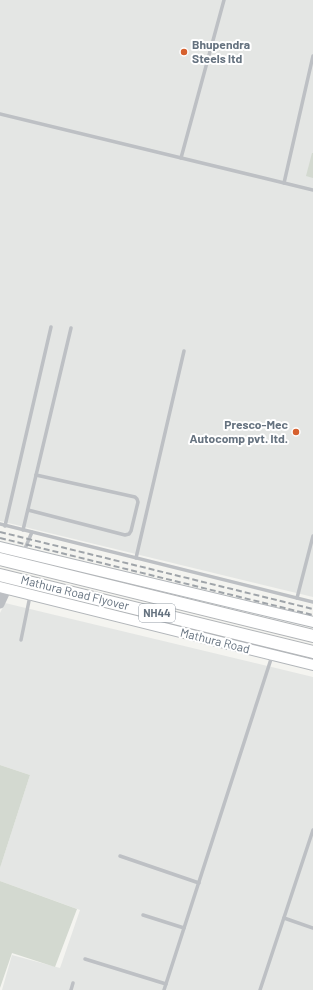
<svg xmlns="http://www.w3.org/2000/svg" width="313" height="990" viewBox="0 0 313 990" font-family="Barlow,sans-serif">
  <rect width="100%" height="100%" fill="#f4f4f0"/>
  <g fill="#e4e6e4">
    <polygon points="0,0 313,0 313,597 0,521"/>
    <polygon points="5,603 313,677 313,990 2,990 12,955 60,968 80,910 0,881 0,868 30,775 0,765 0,613"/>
  </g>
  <g fill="#d3d9d0">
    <polygon points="312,153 313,153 313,178 306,176"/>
    <polygon points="0,765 30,775 0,868"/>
    <polygon points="0,881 77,909 55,967 12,953 0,988"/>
  </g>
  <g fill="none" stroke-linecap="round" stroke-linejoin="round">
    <g stroke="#b2b6ba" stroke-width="12">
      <g id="secondary">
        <polyline points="0,547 313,622"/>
        <polyline points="0,587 313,665"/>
      </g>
    </g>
    <g stroke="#b2b5b8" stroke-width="14">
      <g id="trunk">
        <polyline points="0,559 313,636"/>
        <polyline points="0,575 313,652"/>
      </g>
    </g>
    <g stroke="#bdc0c4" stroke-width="3.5">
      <polyline points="0,114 313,190"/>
      <polyline points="181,158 224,0"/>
      <polyline points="284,183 313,56"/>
      <polyline points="28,510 125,535 129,534 131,531 138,502 137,499 135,497 36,475"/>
      <polyline points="0,524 313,602"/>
      <polyline points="5,526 51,327"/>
      <polyline points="23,530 71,328"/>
      <polyline points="24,551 32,532"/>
      <polyline points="136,558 184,351"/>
      <polyline points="297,598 313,536"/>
      <polyline points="21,640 30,596"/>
      <polyline points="120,856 199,883"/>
      <polyline points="143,915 184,928"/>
      <polyline points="284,918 313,928"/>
      <polyline points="85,959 166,984"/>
      <polyline points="71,990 73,983"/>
      <polyline points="164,990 272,656"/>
      <polyline points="260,990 313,830"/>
    </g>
    <polyline stroke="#bdc0c4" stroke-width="9" points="0,604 7,589"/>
    <use href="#secondary" stroke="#fff" stroke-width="10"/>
    <use href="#trunk" stroke="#fff" stroke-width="12"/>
    <g stroke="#9fa4a9" stroke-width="2" stroke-dasharray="6 3" stroke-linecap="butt">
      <polyline points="0,532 313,609"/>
      <polyline points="0,538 313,615"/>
    </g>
  </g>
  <g fill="#d6602e" stroke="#fff" stroke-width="1.5">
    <circle cx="184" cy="52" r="4"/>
    <circle cx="296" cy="432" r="4"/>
  </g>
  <g text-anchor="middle" stroke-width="4" stroke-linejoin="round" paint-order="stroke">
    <rect fill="#fff" stroke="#939ca5" stroke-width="1" x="139" y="604" width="36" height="18" rx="3"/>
    <g font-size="11" font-weight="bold" fill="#65727f">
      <text x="157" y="617">NH44</text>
    </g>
    <g font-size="12" font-weight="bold" fill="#65727f" stroke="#fff" text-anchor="start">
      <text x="192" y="49">Bhupendra<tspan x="192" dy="14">Steels ltd</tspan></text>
      <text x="288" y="429" text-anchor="end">Presco-Mec<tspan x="288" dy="14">Autocomp pvt. ltd.</tspan></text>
    </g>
    <g font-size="12" fill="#65727f" stroke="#fff">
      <text transform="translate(75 593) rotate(14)" y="4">Mathura Road Flyover</text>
      <text transform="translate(215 641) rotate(14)" y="4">Mathura Road</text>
    </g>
  </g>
</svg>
